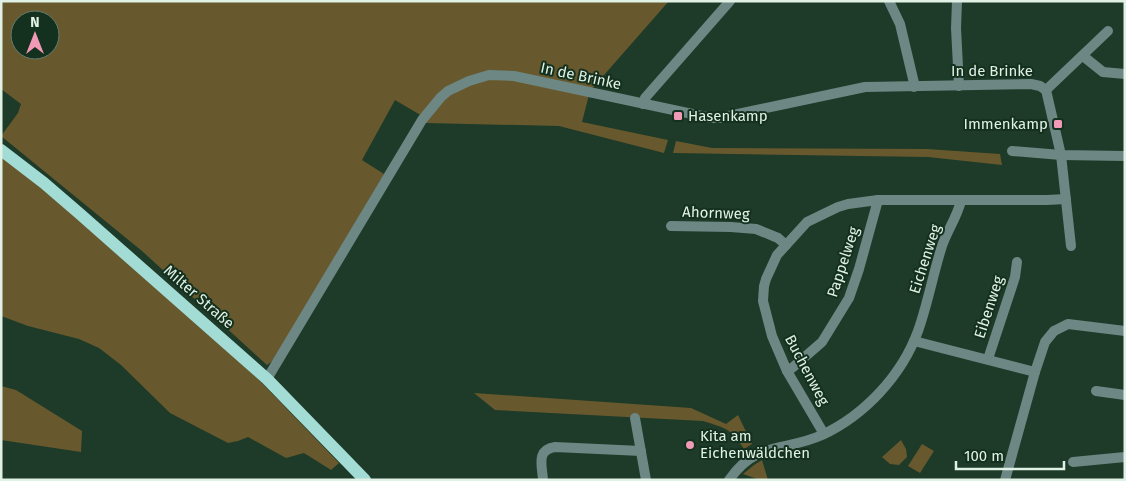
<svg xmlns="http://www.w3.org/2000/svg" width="1126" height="481" viewBox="0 0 1126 481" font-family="'Fira Sans',sans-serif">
  <rect width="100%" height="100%" fill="#1e3a28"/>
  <g fill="#67592d" fill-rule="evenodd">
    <path d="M1,1H669L590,91L582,122L668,140L664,153L559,126L426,123L422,116L395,100L362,160L384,174L274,360L267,365L142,251L1,136L18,113L21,104L1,89ZM20,20H50V50H20Z"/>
    <polygon points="676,141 712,148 927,149 1000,154 1002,165 928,157 673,153"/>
    <polygon points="1,155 96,233 204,329 260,381 339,463 331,470 304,453 286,458 248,437 238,441 228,443 170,413 121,365 99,348 79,339 28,326 1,316"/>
    <polygon points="1,386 16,390 82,431 81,452 1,440"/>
    <path d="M474,393L691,408L726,424L738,415L752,444L744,449C731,428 725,428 703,421L495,410Z"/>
    <polygon points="901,440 906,449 907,457 899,465 890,464 882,457"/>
    <polygon points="922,444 934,451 920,473 908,466"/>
    <polygon points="762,460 768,480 760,480 743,474 754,465"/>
  </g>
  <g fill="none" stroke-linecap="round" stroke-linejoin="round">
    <g stroke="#6c8784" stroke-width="10">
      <polyline points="889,1 900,24 914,83 914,87"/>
      <polyline points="957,1 956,28 959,86"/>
      <polyline points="1083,56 1103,72 1125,74"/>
      <polyline points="1046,90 1061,155 1071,246"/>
      <polyline points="1046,90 1108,31"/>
      <polyline points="643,104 645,98 730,1"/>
      <polyline points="1012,151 1061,155 1125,156"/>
      <polyline points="671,226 731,227 756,229 778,238 786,245"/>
      <polyline points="914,341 1035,372"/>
      <polyline points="988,359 1015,277 1017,262"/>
      <polyline points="787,371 792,368 822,342 849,298 859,269 878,200"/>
      <polyline points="267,379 422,120 441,97 448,91 469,81 489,75 514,76 711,118 719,118 865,87 1031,84 1040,86 1046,90"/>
      <polyline points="1096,391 1125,395"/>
      <polyline points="635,418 646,480"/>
      <polyline points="824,434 787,371 772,336 763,301 764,286 766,279 777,255 807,222 838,207 848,204 878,200 1047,200 1066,199"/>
      <polyline points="1073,462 1125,457"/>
      <path d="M543,480C542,465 536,450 555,447L641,451"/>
      <path d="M729,480C757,440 785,452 822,435C865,415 902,375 918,331C928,303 933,274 942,246C947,231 957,217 961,201"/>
      <polyline points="1005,480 1035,372 1045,342 1054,331 1068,324 1125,331"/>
    </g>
    <polyline stroke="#a3dcd5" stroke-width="12" points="1,150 44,183 80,214 267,379 365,480"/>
  </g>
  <g fill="#f09ab7" stroke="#14301e" stroke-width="2">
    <rect x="673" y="111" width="10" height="10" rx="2.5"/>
    <rect x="1053" y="119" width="10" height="10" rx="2.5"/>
    <circle cx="690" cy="445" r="5"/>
  </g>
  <g text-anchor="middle" stroke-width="4" stroke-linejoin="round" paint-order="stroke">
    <g font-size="15" fill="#e0f1e5" stroke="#14301e">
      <text x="992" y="76">In de Brinke</text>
      <text transform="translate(581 76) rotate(12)" y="5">In de Brinke</text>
      <text transform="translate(716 213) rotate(2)" y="5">Ahornweg</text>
      <text transform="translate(925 259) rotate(-72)" y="5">Eichenweg</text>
      <text transform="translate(843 262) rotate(-72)" y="5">Pappelweg</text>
      <text transform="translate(199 297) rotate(41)" y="5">Milter Straße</text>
      <text transform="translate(989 307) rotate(-72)" y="5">Eibenweg</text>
      <text transform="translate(807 370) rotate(62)" y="5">Buchenweg</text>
    </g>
    <g font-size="15" fill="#e0f1e5" stroke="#14301e" text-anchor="start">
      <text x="688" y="121">Hasenkamp</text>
      <text x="1048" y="129" text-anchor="end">Immenkamp</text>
      <text x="700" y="441">Kita am<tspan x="700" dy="17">Eichenwäldchen</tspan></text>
    </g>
  </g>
  <rect width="1126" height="481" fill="none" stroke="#e0f1e5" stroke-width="5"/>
  <g transform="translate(35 35)"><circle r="24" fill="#14301e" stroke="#667d6e"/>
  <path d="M0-4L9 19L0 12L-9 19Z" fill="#f09ab7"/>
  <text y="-8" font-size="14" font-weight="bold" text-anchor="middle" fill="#e0f1e5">N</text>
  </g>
  <path d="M956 461v8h108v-8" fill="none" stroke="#e0f1e5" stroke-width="2.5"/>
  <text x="964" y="461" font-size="15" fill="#e0f1e5" stroke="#14301e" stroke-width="4" paint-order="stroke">100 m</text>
</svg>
